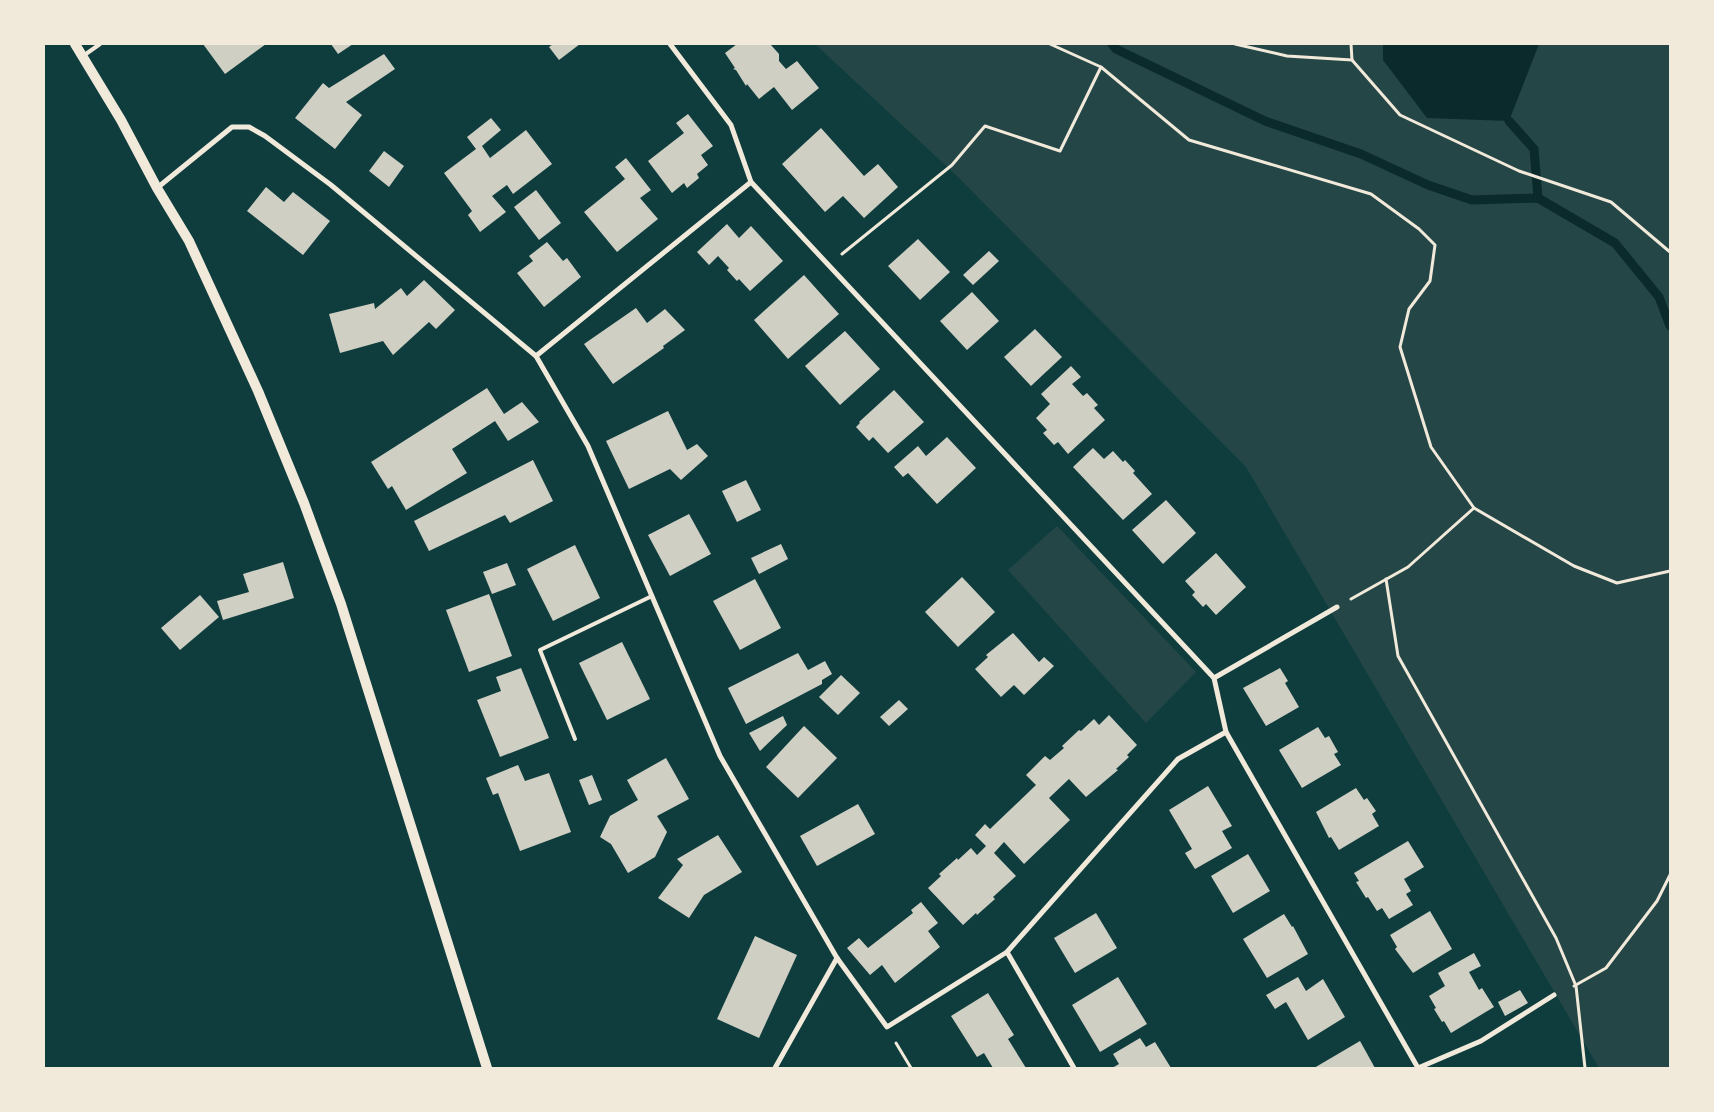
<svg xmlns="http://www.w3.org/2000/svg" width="1714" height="1112" viewBox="0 0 1714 1112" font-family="Ubuntu,sans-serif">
  <rect width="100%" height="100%" fill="#0f3d3e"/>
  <g fill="#244646">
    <polygon points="815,44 1670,44 1670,1068 1599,1068 1246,467 957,176"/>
    <polygon points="1057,526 1196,672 1146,723 1008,570"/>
  </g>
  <polygon fill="#0a2a2b" points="1383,44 1539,44 1509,121 1427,118 1383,60"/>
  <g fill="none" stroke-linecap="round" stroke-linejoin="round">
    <g stroke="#0a2a2b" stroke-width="9">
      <polyline points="1112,44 1116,49 1265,121 1361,154 1428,185 1472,200 1538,198 1615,243 1659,297 1670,326"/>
      <polyline points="1509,121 1534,149 1538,198"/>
    </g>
  </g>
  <g fill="#cfcfc3">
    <polygon points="203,44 266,44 225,74"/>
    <polygon points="331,44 353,44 338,54"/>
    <polygon points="553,44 580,44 559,60 549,47"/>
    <polygon points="737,44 771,45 779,54 779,61 786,69 797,61 819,88 792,110 774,87 759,99 747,84 746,86 736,70 733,69 735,68 725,53"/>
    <polygon points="384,54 395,69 346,102 362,115 335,149 295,118 323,83 329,88"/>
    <polygon points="688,114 713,146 701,155 708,165 697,174 699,178 687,188 684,183 672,193 648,161 684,133 676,123"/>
    <polygon points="491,118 501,130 482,146 490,158 526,130 552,164 513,194 507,185 492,196 506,212 480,232 468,215 472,211 444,173 476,149 467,137"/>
    <polygon points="821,128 864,176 878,164 898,187 864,218 843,196 825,212 782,164"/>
    <polygon points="384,151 404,166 389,187 369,171"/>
    <polygon points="626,158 651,190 640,198 658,219 617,252 584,212 625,179 615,167"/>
    <polygon points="266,187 284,202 293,192 330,221 303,255 247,211"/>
    <polygon points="536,190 561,223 539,240 514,207"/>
    <polygon points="727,224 739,238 751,226 783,261 750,291 739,279 737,281 727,270 729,268 718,256 709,265 697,252"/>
    <polygon points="918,239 950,272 920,300 888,266"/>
    <polygon points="547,242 563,261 567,258 581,277 544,307 517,273 533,261 529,256"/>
    <polygon points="989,251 999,261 973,285 963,275"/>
    <polygon points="804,275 839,314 788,359 754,320"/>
    <polygon points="424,280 455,310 436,329 429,322 393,355 383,341 340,353 329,314 374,303 375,309 401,288 407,296"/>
    <polygon points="972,292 999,321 967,350 940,321"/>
    <polygon points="636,308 647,323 665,309 685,330 663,346 664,348 613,384 584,344"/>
    <polygon points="1035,329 1062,357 1031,386 1004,357"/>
    <polygon points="845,331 880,369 840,405 805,366"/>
    <polygon points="1071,366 1081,377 1072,384 1083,396 1087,393 1098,405 1094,408 1105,420 1068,454 1058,442 1054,445 1043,433 1047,430 1036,418 1050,404 1041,394"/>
    <polygon points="487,388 504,414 522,402 539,422 508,441 495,421 452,449 467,473 406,510 392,486 388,489 371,462"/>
    <polygon points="894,390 924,422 888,453 873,437 869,441 856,427 860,423 859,422"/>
    <polygon points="668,411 687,450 697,444 708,456 681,480 670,469 629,489 606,441"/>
    <polygon points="947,437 976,468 937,504 908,473 903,477 894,467 918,446 926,456"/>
    <polygon points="1093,448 1104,459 1113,451 1123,462 1125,460 1135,471 1133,473 1152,494 1123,520 1073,467"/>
    <polygon points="533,460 553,501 510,523 505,515 429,551 414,521"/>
    <polygon points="746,480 761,510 737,522 722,491"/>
    <polygon points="1166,500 1196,533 1163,564 1132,530"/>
    <polygon points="689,514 711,554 670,576 648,535"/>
    <polygon points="781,544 788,559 759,574 751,558"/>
    <polygon points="575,545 600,598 553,621 527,569"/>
    <polygon points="1216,553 1246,587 1216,615 1206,604 1203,607 1192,595 1195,592 1185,581"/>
    <polygon points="283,562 294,598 223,620 217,601 249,592 243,574"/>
    <polygon points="507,563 516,585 492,594 483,572"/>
    <polygon points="962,577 995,612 958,647 925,612"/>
    <polygon points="755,579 781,628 740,650 713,601"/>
    <polygon points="489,594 512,656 469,672 446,610"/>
    <polygon points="200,595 219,617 180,650 161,628"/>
    <polygon points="1013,633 1039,662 1044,657 1054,666 1024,695 1014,685 1001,697 975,669 988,657 986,655"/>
    <polygon points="622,642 650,699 607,720 579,663"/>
    <polygon points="798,653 808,670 825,661 832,674 822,680 822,684 746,724 728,688"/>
    <polygon points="521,668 549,738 500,757 477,700 501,691 496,677"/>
    <polygon points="1280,668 1288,681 1285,683 1299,707 1266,726 1243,688"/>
    <polygon points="841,675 860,693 838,715 819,697"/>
    <polygon points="899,700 908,709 889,726 880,717"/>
    <polygon points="1109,715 1137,745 1127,755 1129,757 1116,769 1118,770 1086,797 1069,779 1049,798 1070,820 1024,864 1004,842 994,853 1016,876 993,897 995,899 977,915 976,913 963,925 928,888 941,876 939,874 957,858 958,860 971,848 977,855 986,846 975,835 985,824 990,829 1036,785 1026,775 1045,756 1050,760 1064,748 1062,746 1079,730 1081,731 1094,719 1099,725"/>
    <polygon points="783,716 787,725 760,751 749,733"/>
    <polygon points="804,726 837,758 798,798 766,767"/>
    <polygon points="1318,727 1325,738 1329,736 1338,752 1334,754 1341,765 1302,788 1279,750"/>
    <polygon points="666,758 689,799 657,816 667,832 655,857 628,873 611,844 600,837 610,816 638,800 627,780"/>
    <polygon points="518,765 525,781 549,773 571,832 520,851 498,793 493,795 486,778"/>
    <polygon points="592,775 602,800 589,805 579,780"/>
    <polygon points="1208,786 1232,826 1222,831 1232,848 1195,869 1185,853 1192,849 1169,810"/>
    <polygon points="1356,788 1364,800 1367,798 1376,811 1372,814 1379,826 1339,850 1331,837 1329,838 1316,812"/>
    <polygon points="858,804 875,834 817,866 800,836"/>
    <polygon points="718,835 742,872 704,895 689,918 658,898 683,865 677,859"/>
    <polygon points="1408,841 1424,867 1404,879 1411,891 1406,894 1413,905 1389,919 1382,908 1377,911 1368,897 1366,898 1356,882 1359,881 1354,873"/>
    <polygon points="1248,854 1270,891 1233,913 1211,876"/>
    <polygon points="921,902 938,923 928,931 940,947 895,983 882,965 870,975 847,948 859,938 868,948 913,913 911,910"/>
    <polygon points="1430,911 1452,949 1413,973 1395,949 1397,947 1390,935"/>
    <polygon points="1096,913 1117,948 1075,973 1054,938"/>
    <polygon points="1284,914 1292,927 1293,926 1308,954 1267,978 1243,939"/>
    <polygon points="755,936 797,955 759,1038 717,1019"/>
    <polygon points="1474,953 1481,966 1469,972 1479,990 1482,988 1494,1007 1451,1033 1444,1021 1442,1022 1434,1009 1436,1008 1429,996 1445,986 1438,973"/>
    <polygon points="1118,977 1147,1024 1100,1052 1072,1005"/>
    <polygon points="1298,977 1306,991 1323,979 1345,1017 1308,1040 1286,1002 1275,1009 1266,995"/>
    <polygon points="1520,990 1528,1003 1505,1016 1498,1002"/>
    <polygon points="988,993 1014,1035 1008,1039 1026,1068 993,1068 984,1053 977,1057 951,1016"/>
    <polygon points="1140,1038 1146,1047 1155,1042 1171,1068 1112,1068 1119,1064 1113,1054"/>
    <polygon points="1360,1041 1375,1068 1314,1068"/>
  </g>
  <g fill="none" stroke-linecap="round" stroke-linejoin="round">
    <g stroke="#f1e9da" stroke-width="3">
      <polyline points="1050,44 1101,67 1189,140 1371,194 1419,229 1435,245 1430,281 1409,309 1400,347 1431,447 1474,508 1574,566 1617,583 1670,571"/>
      <polyline points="1235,44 1287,56 1352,60"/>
      <polyline points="1351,44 1352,60 1400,115 1519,171 1611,202 1670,252"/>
      <polyline points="842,254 952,165 985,126 1060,151 1101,67"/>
      <polyline points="1386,579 1398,656 1556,938 1576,986 1585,1068"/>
      <polyline points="1351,599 1408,567 1474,508"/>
      <polyline points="1574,986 1606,968 1657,901 1670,875"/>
      <polyline points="896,1043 911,1068"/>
    </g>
    <g stroke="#f1e9da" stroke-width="4">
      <polyline points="83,56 100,44"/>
      <polyline points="575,739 540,650 652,596"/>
    </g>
    <g stroke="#f1e9da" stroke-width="5">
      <polyline points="751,182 1214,678 1226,732 1418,1068"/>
      <polyline points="157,188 232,127 249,127 265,136 331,185 536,356 588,446 720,756 837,958 887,1027 1007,952"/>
      <polyline points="536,356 751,182 731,125 670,44"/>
      <polyline points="1214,678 1337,607"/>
      <polyline points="775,1068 837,958"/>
      <polyline points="1074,1068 1007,952 1178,759 1226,732"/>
      <polyline points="1418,1068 1481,1041 1554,995"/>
    </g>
    <polyline stroke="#f1e9da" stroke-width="10" points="75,44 121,120 157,188 189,241 258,391 304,503 341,604 487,1068"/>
  </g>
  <rect width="1714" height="1112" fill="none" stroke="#f1e9da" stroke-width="90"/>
</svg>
